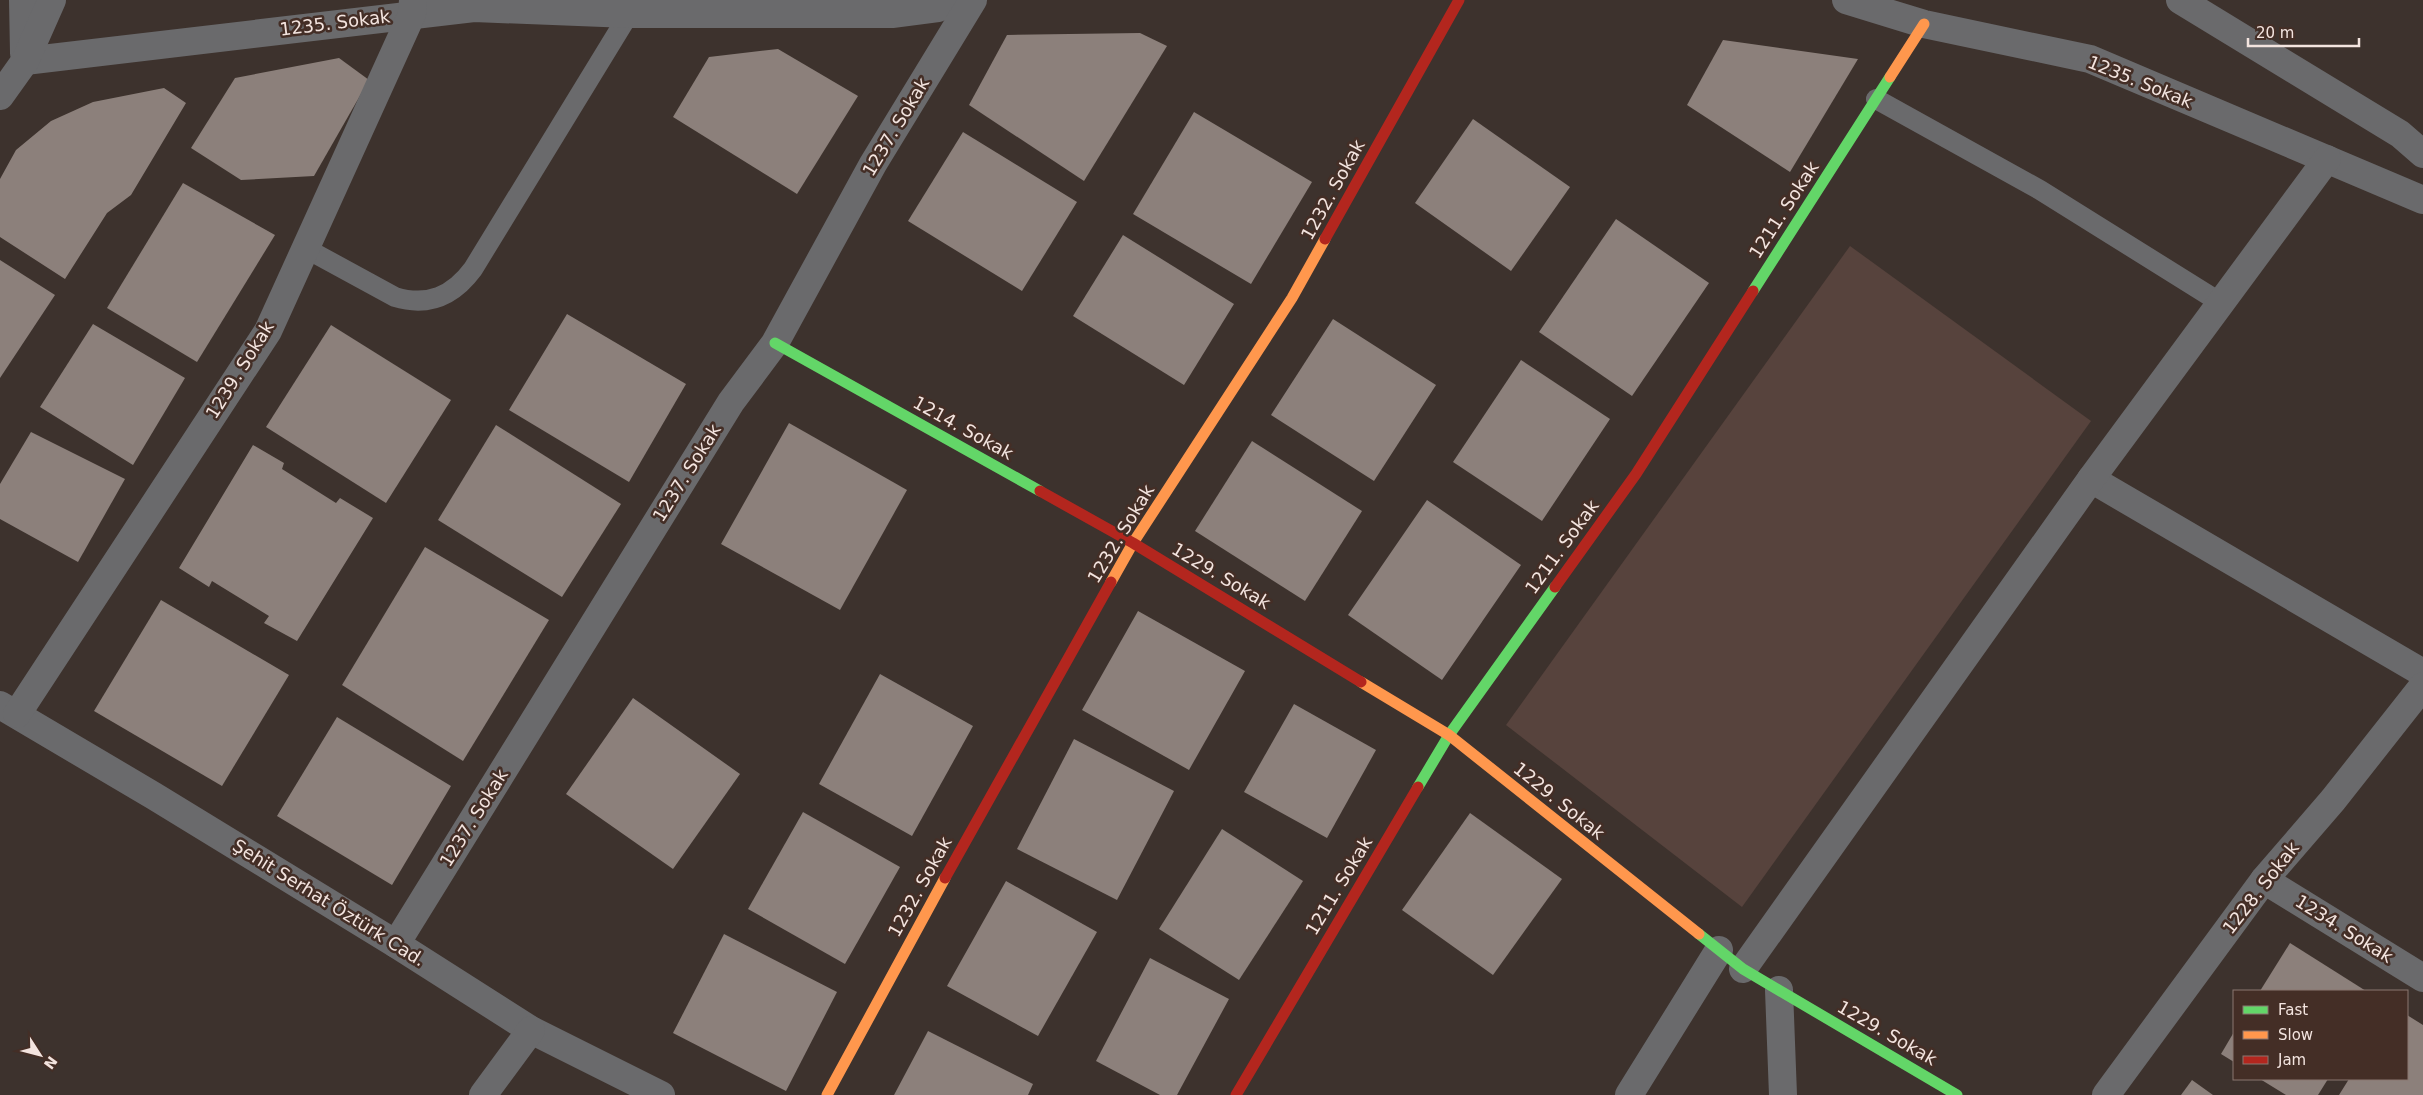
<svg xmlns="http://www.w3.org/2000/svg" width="2423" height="1095" viewBox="0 0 2423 1095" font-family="'DejaVu Sans',sans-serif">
  <rect width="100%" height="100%" fill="#3d322d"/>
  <polygon fill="#57433d" points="1850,246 2091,421 1742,907 1506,725"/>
  <g fill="#8c807b">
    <polygon points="1140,33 1167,46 1084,181 969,105 1007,35"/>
    <polygon points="1723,40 1858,59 1790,172 1687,105"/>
    <polygon points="778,49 858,96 797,194 673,117 709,57"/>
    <polygon points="339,58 369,80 314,176 241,180 191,148 235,78"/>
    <polygon points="164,88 186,103 131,195 107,213 65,279 0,237 0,179 16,150 51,121 93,102"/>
    <polygon points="1194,112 1312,182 1251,284 1133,214"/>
    <polygon points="1473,119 1570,187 1511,271 1415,203"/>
    <polygon points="963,132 1077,202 1022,291 908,221"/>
    <polygon points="183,183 275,235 197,362 107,308"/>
    <polygon points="1616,219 1709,283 1632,396 1539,332"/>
    <polygon points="1123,235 1234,304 1184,385 1073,316"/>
    <polygon points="0,260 55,295 0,378"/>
    <polygon points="567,314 686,384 629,482 509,410"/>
    <polygon points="1333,319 1436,385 1374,481 1271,415"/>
    <polygon points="93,324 185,378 133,465 40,407"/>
    <polygon points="331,325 451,400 386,503 266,427"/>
    <polygon points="1521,360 1610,419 1542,521 1453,462"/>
    <polygon points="789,423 907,490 840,610 721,544"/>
    <polygon points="496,425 621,504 562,597 438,520"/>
    <polygon points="31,432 125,479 78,562 0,519 0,484"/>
    <polygon points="1252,441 1362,511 1305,601 1195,531"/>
    <polygon points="253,445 284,463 282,469 336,503 340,498 373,518 297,641 264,623 269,616 212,581 209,587 179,568"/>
    <polygon points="1427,500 1521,565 1442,680 1348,615"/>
    <polygon points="425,547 549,620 463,761 342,685"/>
    <polygon points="161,600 289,675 222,786 94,711"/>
    <polygon points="1138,611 1245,671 1189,770 1082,710"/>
    <polygon points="880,674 973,726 912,836 819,784"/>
    <polygon points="633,698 740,774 673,869 566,794"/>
    <polygon points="1294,704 1376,750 1327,838 1244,792"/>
    <polygon points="337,717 451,786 392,885 277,816"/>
    <polygon points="1074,739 1174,791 1117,900 1017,849"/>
    <polygon points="803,812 900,867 845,964 748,909"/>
    <polygon points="1470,813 1562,879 1493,975 1402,910"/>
    <polygon points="1222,829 1303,881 1239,980 1159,929"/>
    <polygon points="1006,881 1097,932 1038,1036 947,986"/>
    <polygon points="724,934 837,992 786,1091 673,1033"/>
    <polygon points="2290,943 2366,991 2260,991"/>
    <polygon points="1150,958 1229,999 1177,1095 1160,1095 1096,1061"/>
    <polygon points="2407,1015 2423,1025 2423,1095 2339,1095 2349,1079 2407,1079"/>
    <polygon points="928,1031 1033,1084 1028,1095 894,1095"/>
    <polygon points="2234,1032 2234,1062 2221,1054"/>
    <polygon points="2260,1079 2328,1079 2318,1095 2286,1095"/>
    <polygon points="2192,1080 2213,1095 2181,1095"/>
  </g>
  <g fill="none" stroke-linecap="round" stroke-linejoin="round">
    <g stroke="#6a6a6c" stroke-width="20">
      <polyline points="1876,99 2040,190 2221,303"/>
      <path d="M305,248L395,297C428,307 453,296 473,269L629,14"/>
    </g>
    <g stroke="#6a6a6c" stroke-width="28">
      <polyline points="23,0 24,53"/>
      <polyline points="1846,0 1924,24 2090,59 2423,200"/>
      <polyline points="2180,0 2400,134 2423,154"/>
      <polyline points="25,61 474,8 629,14 892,14 938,8 956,0"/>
      <polyline points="0,96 25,61 52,0"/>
      <polyline points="2091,479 2423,673"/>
      <polyline points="0,705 154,796 396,944 531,1030 661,1095"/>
      <polyline points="17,714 268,331 412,14 413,0"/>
      <polyline points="2264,880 2423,978"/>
      <polyline points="396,944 731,402 775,343 873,164 973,0"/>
      <polyline points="1743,969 2091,479 2327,159"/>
      <polyline points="1779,990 1783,1095"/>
      <polyline points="483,1095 531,1030"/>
      <polyline points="1629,1095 1719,950"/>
      <polyline points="2106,1095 2264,880 2333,800 2423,686"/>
    </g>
    <g stroke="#63d668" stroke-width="11">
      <polyline points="1753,291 1890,77"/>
      <polyline points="775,343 1040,491"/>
      <polyline points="1418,787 1449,735 1555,587"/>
      <polyline points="1699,934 1743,969 1957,1095"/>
    </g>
    <g stroke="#ff974d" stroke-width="11">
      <polyline points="1890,77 1924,24"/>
      <polyline points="1111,582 1133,543 1292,298 1325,239"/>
      <polyline points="1361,682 1449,735 1699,934"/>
      <polyline points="827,1095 945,878"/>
    </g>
    <g stroke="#b3261e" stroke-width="11">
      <polyline points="1325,239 1459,0"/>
      <polyline points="1040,491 1133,543 1361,682"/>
      <polyline points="1555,587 1636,474 1753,291"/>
      <polyline points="945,878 1111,582"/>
      <polyline points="1236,1095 1418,787"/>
    </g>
  </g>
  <g text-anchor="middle" stroke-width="5" stroke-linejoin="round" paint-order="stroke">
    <g font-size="18" fill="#f3e4df" stroke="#442e26">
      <text transform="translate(335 23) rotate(-7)" y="6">1235. Sokak</text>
      <text transform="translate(2140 82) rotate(22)" y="6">1235. Sokak</text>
      <text transform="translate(896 127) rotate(-59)" y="6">1237. Sokak</text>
      <text transform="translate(1333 190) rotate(-61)" y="6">1232. Sokak</text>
      <text transform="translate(1784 210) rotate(-57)" y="6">1211. Sokak</text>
      <text transform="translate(240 370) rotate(-58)" y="6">1239. Sokak</text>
      <text transform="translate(963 428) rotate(29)" y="6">1214. Sokak</text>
      <text transform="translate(687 473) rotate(-58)" y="6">1237. Sokak</text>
      <text transform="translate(1121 534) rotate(-59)" y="6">1232. Sokak</text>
      <text transform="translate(1562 547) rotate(-54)" y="6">1211. Sokak</text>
      <text transform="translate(1221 576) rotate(31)" y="6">1229. Sokak</text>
      <text transform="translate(1559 801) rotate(39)" y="6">1229. Sokak</text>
      <text transform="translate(474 818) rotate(-58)" y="6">1237. Sokak</text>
      <text transform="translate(1339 886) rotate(-59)" y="6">1211. Sokak</text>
      <text transform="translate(920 887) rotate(-61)" y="6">1232. Sokak</text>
      <text transform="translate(2261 888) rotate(-52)" y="6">1228. Sokak</text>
      <text transform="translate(329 903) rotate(32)" y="6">Şehit Serhat Öztürk Cad.</text>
      <text transform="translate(2344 929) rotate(32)" y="6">1234. Sokak</text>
      <text transform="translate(1887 1033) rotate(30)" y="6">1229. Sokak</text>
    </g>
  </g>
  <rect x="2233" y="990" width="175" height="90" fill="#442e26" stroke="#8a7770"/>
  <rect x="2243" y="1006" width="25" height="8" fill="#63d668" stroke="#8a7770"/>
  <text x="2278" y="1015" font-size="15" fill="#f3e4df">Fast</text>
  <rect x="2243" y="1031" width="25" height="8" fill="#ff974d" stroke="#8a7770"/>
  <text x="2278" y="1040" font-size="15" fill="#f3e4df">Slow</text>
  <rect x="2243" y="1056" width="25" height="8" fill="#b3261e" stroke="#8a7770"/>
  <text x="2278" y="1065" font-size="15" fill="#f3e4df">Jam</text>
  <g transform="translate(40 1055) rotate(126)" stroke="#442e26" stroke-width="4" paint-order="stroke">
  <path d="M0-4L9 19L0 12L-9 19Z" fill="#f3e4df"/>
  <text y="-8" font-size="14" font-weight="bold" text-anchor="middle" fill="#f3e4df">N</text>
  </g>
  <path d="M2248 38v8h111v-8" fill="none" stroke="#f3e4df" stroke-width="2.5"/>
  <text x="2256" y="38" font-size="15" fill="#f3e4df" stroke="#442e26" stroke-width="4" paint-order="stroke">20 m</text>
</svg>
